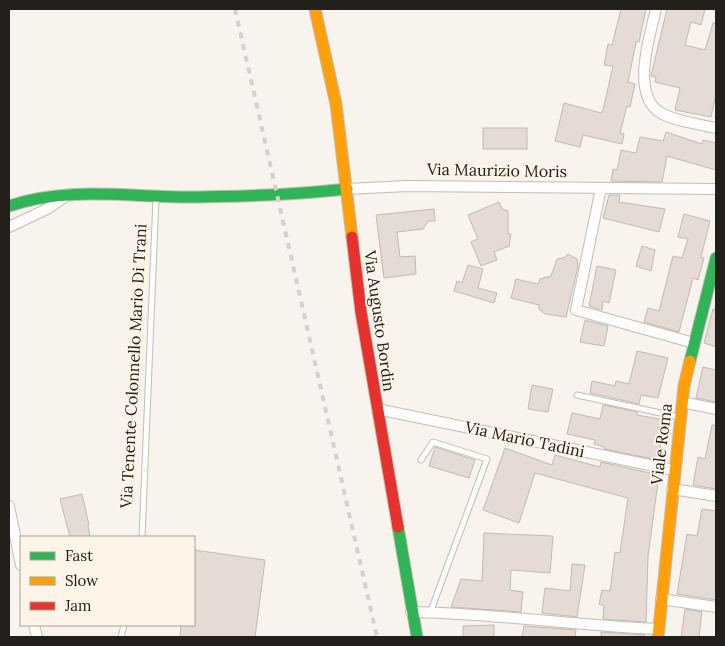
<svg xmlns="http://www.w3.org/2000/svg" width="725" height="646" viewBox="0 0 725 646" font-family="Lora,serif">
  <rect width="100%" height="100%" fill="#f9f3ed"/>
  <g fill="#e6dad4" stroke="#bfbab6">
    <polygon points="621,9 646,9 639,42 636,42 628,82 635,84 630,107 627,106 620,133 624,134 622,144 583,135 580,147 555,141 564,103 601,113 603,110 613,66 604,65 608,44 612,45"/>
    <polygon points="667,9 705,9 701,25 691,22 685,45 705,50 713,23 716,23 716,94 711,117 675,110 680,88 655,82 656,77 651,76"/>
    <rect x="483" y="128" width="44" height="21"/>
    <polygon points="666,132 702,144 703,140 716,143 716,170 667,156 662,182 611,181 613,169 617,170 621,150 636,153 640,137 663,141"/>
    <polygon points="609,195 620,195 619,202 665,209 659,232 603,218"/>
    <polygon points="499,202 502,209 508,211 508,234 511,234 509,246 494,252 497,260 481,266 471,242 478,239 468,215"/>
    <polygon points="434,209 435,221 428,221 423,229 397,232 400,257 415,256 416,274 384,278 376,215"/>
    <polygon points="684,214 710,221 701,257 704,258 698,280 693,278 679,332 644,322 648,308 659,311 673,256 682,258 688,239 678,237"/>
    <polygon points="642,246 655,250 651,271 636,266"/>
    <polygon points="568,254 577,259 578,266 566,317 545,314 539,309 539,305 511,298 516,279 538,284 540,279 551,276 557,259 564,258"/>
    <polygon points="468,265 483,269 478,288 497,293 494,303 454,291 457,281 462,283"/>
    <polygon points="597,266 616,270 609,303 603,301 602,310 589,306"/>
    <polygon points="713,309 716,309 716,347 704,343"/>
    <polygon points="585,320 608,326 604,346 580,342"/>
    <polygon points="637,351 668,358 658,398 641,395 639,404 590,393 592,381 615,386 616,381 629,384"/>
    <polygon points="703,367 716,370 716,402 696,398"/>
    <polygon points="532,385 553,389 548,412 528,409"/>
    <polygon points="603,405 637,412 637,415 665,420 658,460 604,449 604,447 594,444 595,440 567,434 572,413 600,419"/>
    <polygon points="712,425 716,425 716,489 693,485 698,457 705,459"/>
    <polygon points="435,447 475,460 469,478 429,466"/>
    <polygon points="505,448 552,465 555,455 600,467 601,462 659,475 648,556 646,622 603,619 604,606 599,604 602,590 610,591 615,552 620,553 628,498 535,473 519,523 483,510"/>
    <polygon points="82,494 89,525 88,525 90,537 70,537 60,499"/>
    <polygon points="702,509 716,511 716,600 677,594 687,534 697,536"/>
    <polygon points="484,533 553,536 550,573 511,570 510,590 523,592 521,612 451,607 461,579 482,581"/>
    <polygon points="194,550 265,560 255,637 180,637 181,625 194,625"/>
    <polygon points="572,564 585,565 577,617 542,613 545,588 570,591"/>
    <polygon points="685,609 702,612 699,637 681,637"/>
    <polygon points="494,625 494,637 463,637 463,626"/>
    <polygon points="524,626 576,630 575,637 522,637"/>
    <polygon points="601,632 645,635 644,637 601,637"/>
  </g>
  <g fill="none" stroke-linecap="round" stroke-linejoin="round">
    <g stroke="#c1bdb8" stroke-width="7">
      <g id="lane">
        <polyline points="577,395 679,417"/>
        <polyline points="421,460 433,442 487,459 430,613"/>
        <polyline points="142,537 156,198"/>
        <polyline points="121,637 124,625"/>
      </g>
    </g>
    <g stroke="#c1bdb8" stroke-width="12">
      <g id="street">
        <path d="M656,9C650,35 630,96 661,113C677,122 699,124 716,128"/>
        <polyline points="601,188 576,310 694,343"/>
        <polyline points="347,189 407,186 716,189"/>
        <polyline points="9,227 47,209 69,194"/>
        <polyline points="682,402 716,409"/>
        <polyline points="377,409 674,470"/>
        <polyline points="672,489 716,496"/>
        <polyline points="9,506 21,565"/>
        <polyline points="661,599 716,607"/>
        <path d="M411,612C494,613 576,626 658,629"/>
        <polyline points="34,625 37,637"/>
      </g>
    </g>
    <g stroke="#c1bdb8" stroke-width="13">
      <g id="fast">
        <path d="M9,206C65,187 122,196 179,197C235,197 291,195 347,189"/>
        <polyline points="690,361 716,258"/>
        <polyline points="398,527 417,637"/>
      </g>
    </g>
    <g stroke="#c1bdb8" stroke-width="13">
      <g id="slow">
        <polyline points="315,9 336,104 352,237"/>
        <polyline points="658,637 684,386 690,361"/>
      </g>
    </g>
    <g stroke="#c1bdb8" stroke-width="13">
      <polyline id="jam" points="352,237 361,312 398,527"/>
    </g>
    <use href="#lane" stroke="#fefdfc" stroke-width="5"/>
    <use href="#street" stroke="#fefdfc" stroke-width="10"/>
    <use href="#fast" stroke="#30b455" stroke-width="11"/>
    <use href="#slow" stroke="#ff9f0a" stroke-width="11"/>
    <use href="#jam" stroke="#e5322d" stroke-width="11"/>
    <polyline stroke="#d4d2d0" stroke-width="4" stroke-dasharray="6 6" stroke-linecap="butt" points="235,9 377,637"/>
  </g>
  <g text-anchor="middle" stroke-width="4" stroke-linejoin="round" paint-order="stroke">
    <g font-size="16" fill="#23201b" stroke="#fef4e8">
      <text transform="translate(497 170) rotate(1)" y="6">Via Maurizio Moris</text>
      <text transform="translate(380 321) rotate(82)" y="6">Via Augusto Bordin</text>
      <text transform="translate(133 366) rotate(-87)" y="6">Via Tenente Colonnello Mario Di Trani</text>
      <text transform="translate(525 439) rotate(12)" y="6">Via Mario Tadini</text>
      <text transform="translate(661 444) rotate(-83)" y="6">Viale Roma</text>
    </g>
  </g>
  <rect width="725" height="646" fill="none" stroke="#23201b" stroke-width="20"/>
  <rect x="20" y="536" width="175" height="90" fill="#fef4e8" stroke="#a69f96"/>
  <rect x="30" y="552" width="25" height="8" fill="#30b455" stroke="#a69f96"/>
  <text x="65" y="561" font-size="15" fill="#23201b">Fast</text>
  <rect x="30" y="577" width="25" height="8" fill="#ff9f0a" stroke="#a69f96"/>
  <text x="65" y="586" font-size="15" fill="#23201b">Slow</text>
  <rect x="30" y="602" width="25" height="8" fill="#e5322d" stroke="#a69f96"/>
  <text x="65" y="611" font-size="15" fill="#23201b">Jam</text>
</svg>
